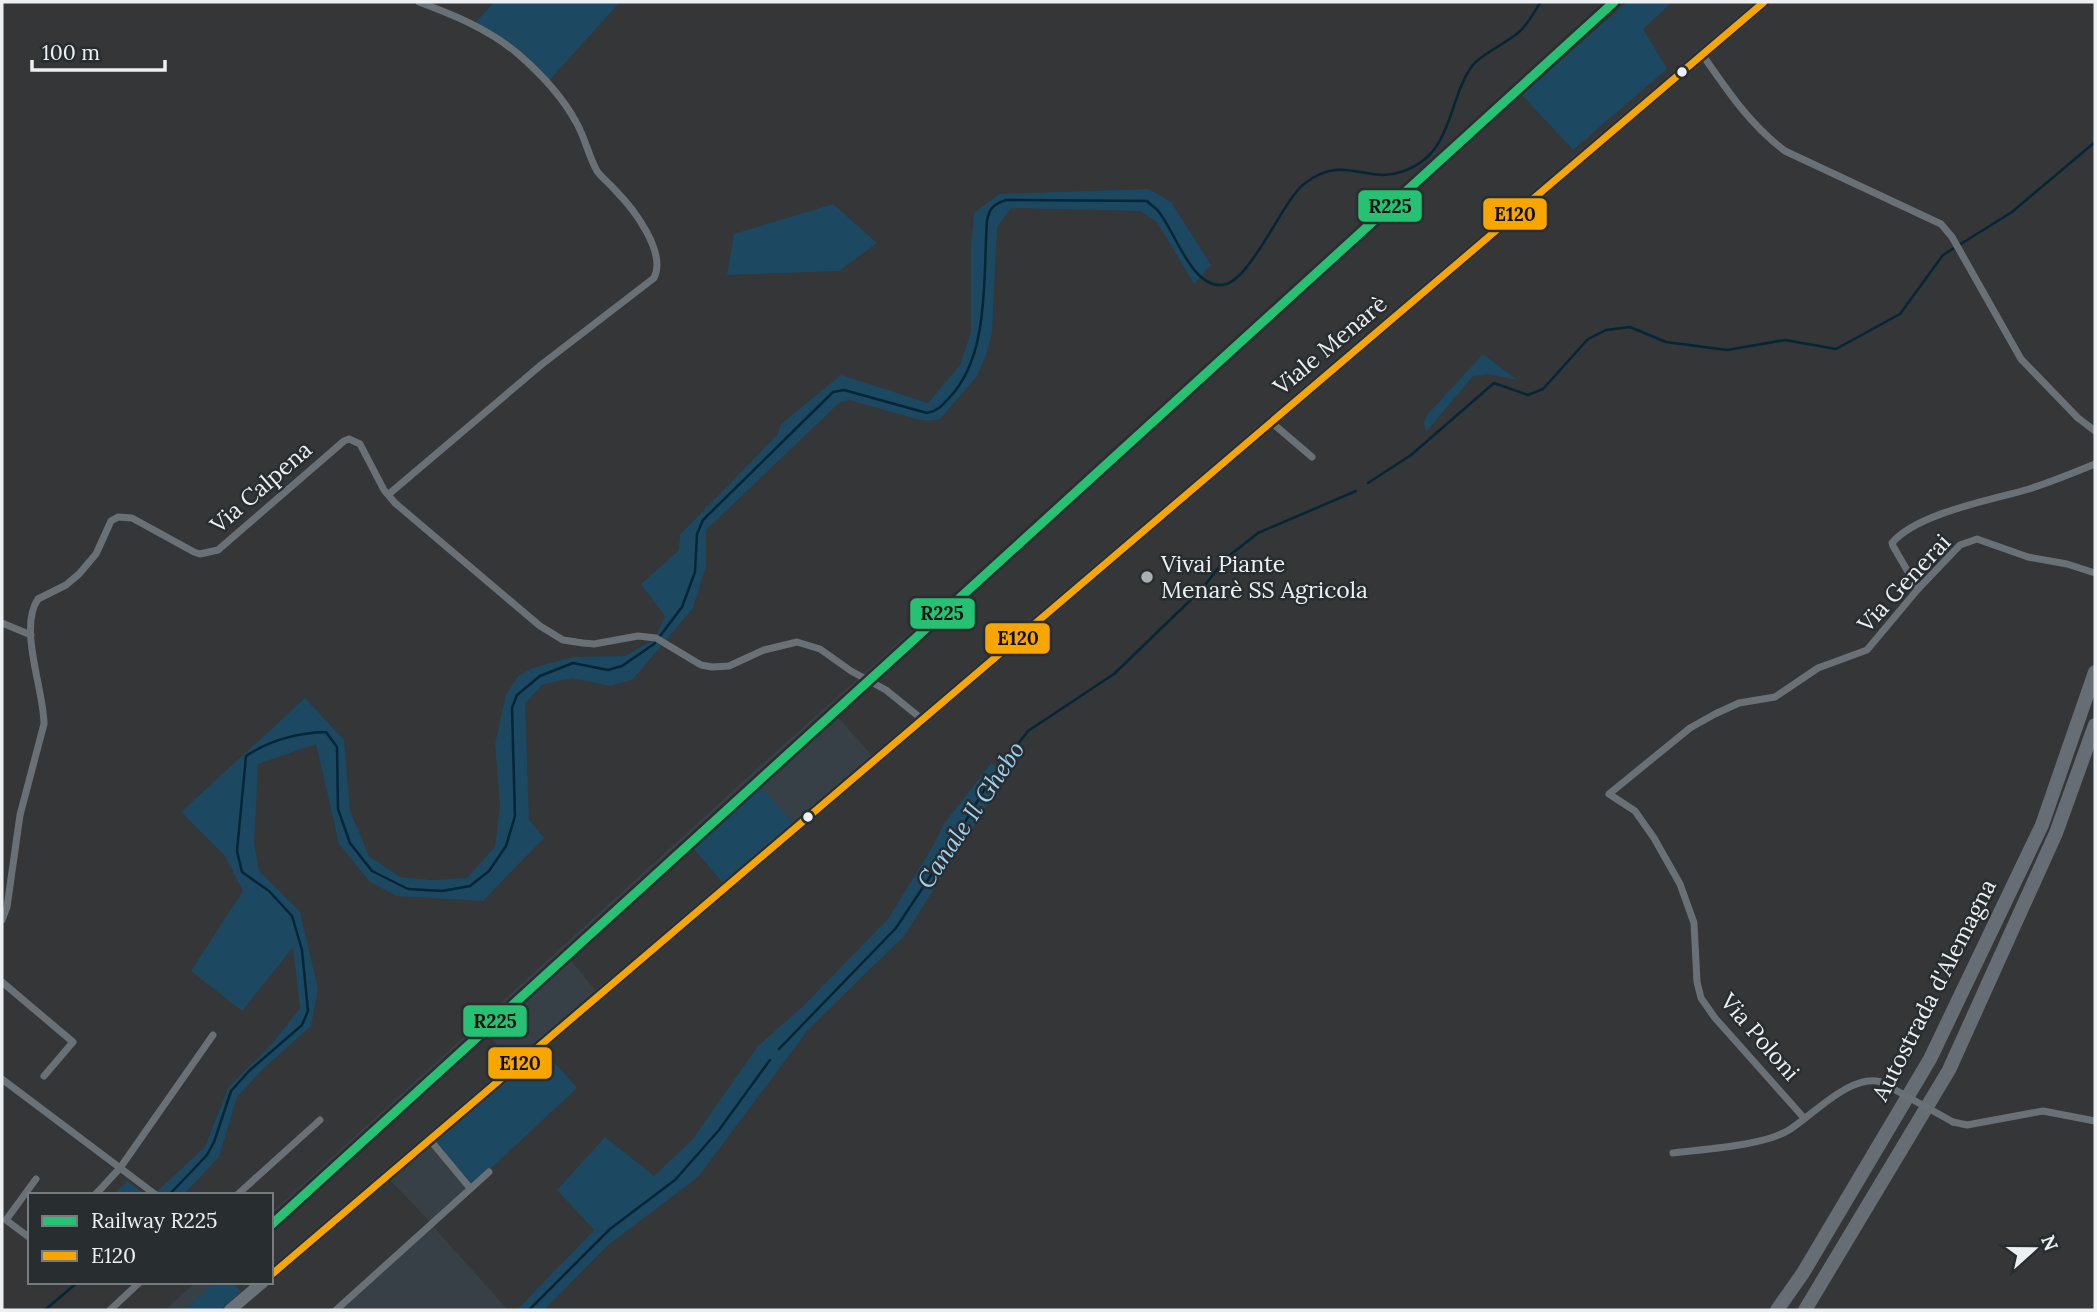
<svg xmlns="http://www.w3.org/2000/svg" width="2097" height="1312" viewBox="0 0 2097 1312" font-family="Lora,serif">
  <rect width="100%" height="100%" fill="#343638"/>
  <g fill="#374046">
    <polygon points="972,577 979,588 875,684 836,715 876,760 797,827 758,787 694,849 570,959 600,996 516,1067 488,1034 271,1231 271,1213 783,745"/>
    <polygon points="430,1140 470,1188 431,1224 508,1310 336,1310 431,1223 387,1177"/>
    <polygon points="196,1282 215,1282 184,1310 165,1310"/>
  </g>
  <g fill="#1c4862">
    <polygon points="494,2 620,2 547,83 536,71 474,24"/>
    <polygon points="1627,2 1672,2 1643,29 1667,69 1573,150 1522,95"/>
    <polygon points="1149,189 1171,202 1211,265 1194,284 1157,222 1140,211 1011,208 997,227 992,333 986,355 977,376 940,419 928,421 916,419 849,400 839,403 706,530 706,566 693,608 633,679 611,686 572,678 542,685 525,703 529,820 544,838 483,901 396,896 369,881 339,844 316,744 258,764 254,843 259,871 300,912 318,989 311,1026 264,1068 237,1097 219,1157 183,1195 153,1195 205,1147 228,1088 271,1045 300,1008 293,947 242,1011 191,971 243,891 225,856 181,812 305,698 344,740 350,811 369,856 400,877 431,880 467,878 495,847 500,805 495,744 506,695 518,676 532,668 573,657 625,656 655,639 665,616 641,584 679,550 680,535 777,435 781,424 841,375 928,403 960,365 971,332 971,246 974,213 999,194"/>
    <polygon points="833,204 877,243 839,271 727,275 734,234"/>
    <polygon points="1483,354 1517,380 1489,374 1473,376 1426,432 1424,422 1427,415"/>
    <polygon points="991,763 1006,771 974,826 904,936 808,1030 698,1177 607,1246 544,1310 517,1310 594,1230 557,1190 605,1137 654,1176 692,1140 758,1046 801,1008 888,919 933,846 944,824"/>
    <polygon points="759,786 797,827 726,887 694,849"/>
    <polygon points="540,1046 577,1088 470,1188 430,1140"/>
    <polygon points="127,1181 146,1195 113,1195"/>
    <polygon points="215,1282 232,1282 241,1292 220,1310 184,1310"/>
  </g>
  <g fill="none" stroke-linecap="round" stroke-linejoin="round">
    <g stroke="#052637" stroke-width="2.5">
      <polyline points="1368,483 1411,455 1494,383 1528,395 1543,389 1588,339 1606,330 1630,327 1666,342 1727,350 1785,340 1836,349 1900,314 1943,255 2012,212 2095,142"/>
      <polyline points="779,1049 896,928 955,839 990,780 1028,731 1114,674 1202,589 1225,559 1258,533 1356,491"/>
      <path d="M169,1195L207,1155L214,1142L231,1091L249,1071L302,1025L308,1011L302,950L292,916L269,891L242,872L237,851L246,756C270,740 297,733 326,732L337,747L338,809L350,843L372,871L408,889L442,891L470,886L489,871L506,846L515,816L512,708L517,695L540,676L573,663L608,670L622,666L654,644L682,607L695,572L697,534L703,520L833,392L844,390L927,413C937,411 942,406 949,398C990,356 983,277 987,221C989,208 994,204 1006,200L1147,201C1151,205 1156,208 1159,212C1175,232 1192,288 1222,285C1250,283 1282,201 1304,184C1344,153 1365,184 1401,172C1454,155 1446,103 1472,66C1481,54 1507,43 1519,32C1528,25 1534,11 1541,2"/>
      <polyline points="45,1310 78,1282"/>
      <polyline points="529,1310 610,1229 675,1180 719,1130 770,1060"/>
    </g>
    <g stroke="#697177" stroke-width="7">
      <path d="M1702,54C1727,90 1750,125 1785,151L1941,224L1952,237L2021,359L2078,418L2095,431"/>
      <polyline points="1271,422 1312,457"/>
      <path d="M389,494L541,365L654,278C667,252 633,208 615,190C609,183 602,178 597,171C588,155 585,137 576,122C562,96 539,72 517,53C488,29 454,15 419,2"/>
      <path d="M1918,589L1893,546L1892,543C1917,513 1992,500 2029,489C2051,482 2073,473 2095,464"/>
      <polyline points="2,623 31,635"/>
      <path d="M2,920L7,907L20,815L44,724C44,690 18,628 38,599L66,585L79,574L96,554L111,521L118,517L132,518L194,552L200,554L218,550L344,441L349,439L360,444L384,490L395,503L540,626L563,640L583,643L594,644L638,636L656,638L701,665L712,667L729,666L764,650L797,642L820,649L851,671L886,690L923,720"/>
      <polyline points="2,982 73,1042 44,1076"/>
      <polyline points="2,1079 156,1195"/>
      <polyline points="1804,1118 1715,1018 1701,998 1697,982 1694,923 1680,884 1654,838 1635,811 1609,794 1690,728 1715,714 1739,703 1775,697 1818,668 1867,650 1918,589 1960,545 1977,539 2028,557 2067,564 2095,573"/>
      <polyline points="1953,1122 1967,1125 2043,1111 2095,1121"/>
      <polyline points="430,1140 470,1188"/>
      <path d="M1673,1153C1705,1149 1763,1146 1789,1130C1813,1115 1851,1073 1881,1082"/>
      <polyline points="95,1195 120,1168 213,1035"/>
      <polyline points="237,1195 320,1120"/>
      <polyline points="30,1238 6,1220 36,1179"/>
      <polyline points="110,1310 140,1282"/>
      <polyline points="336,1310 489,1172"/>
    </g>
    <g stroke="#687278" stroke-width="12">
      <polyline points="271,1275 1764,2"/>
      <polyline points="230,1310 263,1282"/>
    </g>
    <g stroke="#676d74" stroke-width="14">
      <polyline points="1777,1310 1803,1273 1930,1059 2042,825 2095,672"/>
      <polyline points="1805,1310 1949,1070 2056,833 2095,725"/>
    </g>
    <polyline stroke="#697177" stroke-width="7" points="1881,1082 1953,1122"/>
    <g stroke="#282d30" stroke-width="12">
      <polyline id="bus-1" points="271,1275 1764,2"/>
    </g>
    <use href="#bus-1" stroke="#f7a600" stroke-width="7"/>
    <g stroke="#282d30" stroke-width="14">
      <polyline id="rail-1" points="271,1225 1614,2"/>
    </g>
    <use href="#rail-1" stroke="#26c172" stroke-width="9"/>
  </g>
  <g fill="#edf0f2" stroke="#282d30" stroke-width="2.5">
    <circle cx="1682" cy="72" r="6"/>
    <circle cx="808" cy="817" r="6"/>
  </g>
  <circle fill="#acafb1" stroke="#282d30" stroke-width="2.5" cx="1147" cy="577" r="7"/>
  <g text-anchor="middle" stroke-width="5" stroke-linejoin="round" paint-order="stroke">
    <g font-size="23" fill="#edf0f2" stroke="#282d30">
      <text transform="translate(1330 345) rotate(-40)" y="8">Viale Menarè</text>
      <text transform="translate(261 487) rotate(-41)" y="8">Via Calpena</text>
      <text transform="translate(1904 583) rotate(-47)" y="8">Via Generai</text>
      <text transform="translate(1934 990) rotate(-63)" y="8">Autostrada d'Alemagna</text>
      <text transform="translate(1760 1037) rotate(49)" y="8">Via Poloni</text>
    </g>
    <g font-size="23" fill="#edf0f2" stroke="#282d30" text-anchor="start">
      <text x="1161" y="572">Vivai Piante<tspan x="1161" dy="26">Menarè SS Agricola</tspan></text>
    </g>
    <g font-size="24" font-style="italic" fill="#9ed1f4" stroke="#282d30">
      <text transform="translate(971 815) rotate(-56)" y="8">Canale Il Ghebo</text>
    </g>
  </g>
  <g stroke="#282d30" stroke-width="2.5">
    <rect x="1357" y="189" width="66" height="34" rx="7" fill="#26c172"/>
    <rect x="1482" y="197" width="66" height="34" rx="7" fill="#f7a600"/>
    <rect x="909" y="597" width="67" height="33" rx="7" fill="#26c172"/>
    <rect x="984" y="622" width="67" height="33" rx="7" fill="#f7a600"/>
    <rect x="462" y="1004" width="66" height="34" rx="7" fill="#26c172"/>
    <rect x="487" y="1046" width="66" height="34" rx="7" fill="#f7a600"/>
  </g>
  <g font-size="19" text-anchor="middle" font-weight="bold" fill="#111">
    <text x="1390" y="213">R225</text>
    <text x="1515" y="221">E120</text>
    <text x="942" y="620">R225</text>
    <text x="1018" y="645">E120</text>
    <text x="495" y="1028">R225</text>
    <text x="520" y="1070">E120</text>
  </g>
  <rect width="2097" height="1312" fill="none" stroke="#edf0f2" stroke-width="7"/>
  <rect x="28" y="1193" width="245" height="91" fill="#282d30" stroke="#777b7e" stroke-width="2"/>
  <rect x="42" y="1216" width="35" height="10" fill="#26c172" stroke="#777b7e" stroke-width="2"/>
  <text x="91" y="1228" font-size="21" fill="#edf0f2">Railway R225</text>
  <rect x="42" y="1251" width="35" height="10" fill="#f7a600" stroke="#777b7e" stroke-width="2"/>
  <text x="91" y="1263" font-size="21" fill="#edf0f2">E120</text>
  <g transform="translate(2034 1249) rotate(69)" stroke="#282d30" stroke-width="5" paint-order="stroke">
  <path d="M0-5L12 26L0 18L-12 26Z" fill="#edf0f2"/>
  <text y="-10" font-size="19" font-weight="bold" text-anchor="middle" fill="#edf0f2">N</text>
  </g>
  <path d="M32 60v10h133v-10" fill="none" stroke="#edf0f2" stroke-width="3.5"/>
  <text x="42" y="60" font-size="21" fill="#edf0f2" stroke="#282d30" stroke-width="5" paint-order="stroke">100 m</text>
</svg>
